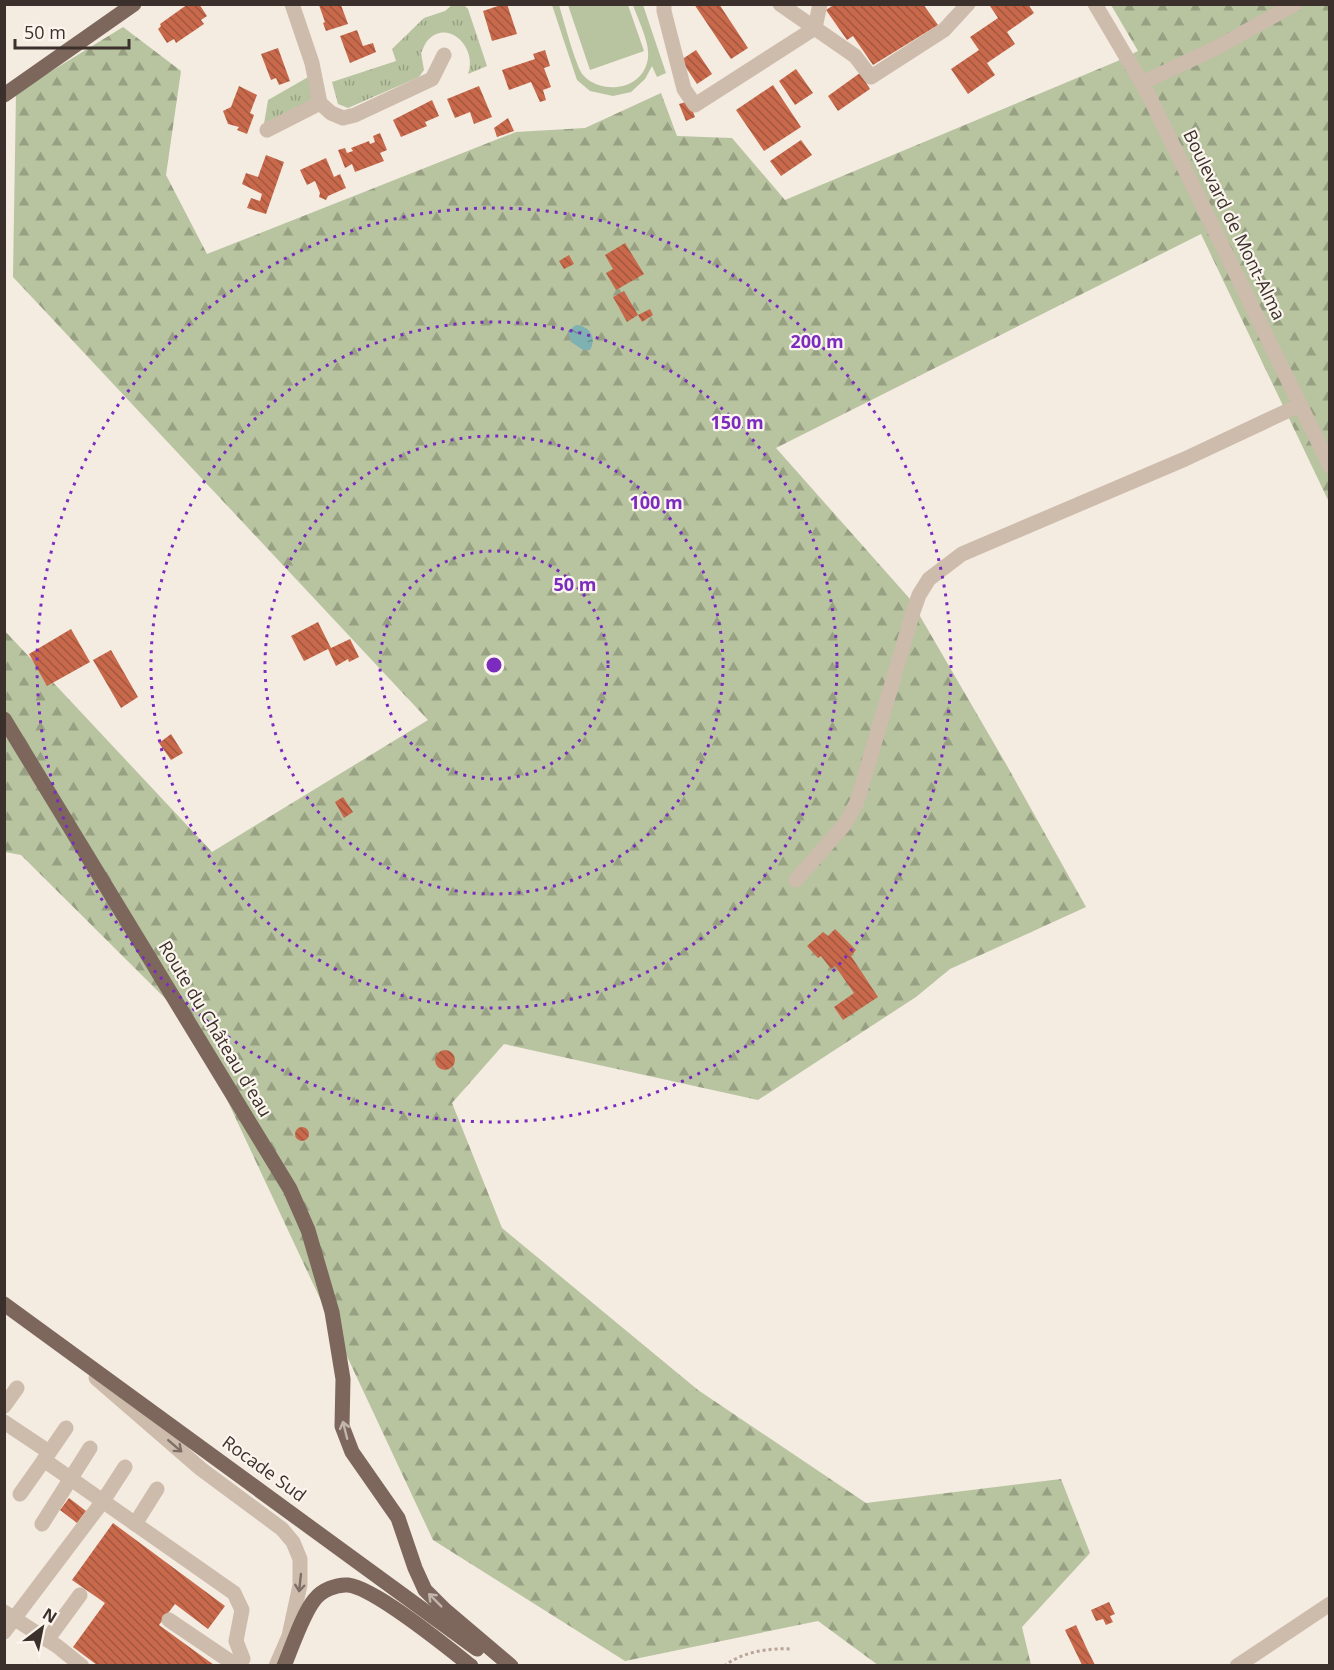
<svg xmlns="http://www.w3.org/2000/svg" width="1334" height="1670" viewBox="0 0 1334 1670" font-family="'Open Sans',sans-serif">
  <defs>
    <pattern id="grass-tufts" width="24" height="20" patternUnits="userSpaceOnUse" patternTransform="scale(1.5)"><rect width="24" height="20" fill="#b8c4a0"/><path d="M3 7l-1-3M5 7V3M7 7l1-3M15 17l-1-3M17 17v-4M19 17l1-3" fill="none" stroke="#97a083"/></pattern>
    <pattern id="forest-firs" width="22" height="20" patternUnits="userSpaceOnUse" patternTransform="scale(1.5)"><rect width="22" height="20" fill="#b8c4a0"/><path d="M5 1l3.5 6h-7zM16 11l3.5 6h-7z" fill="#97a083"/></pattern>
    <pattern id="water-ripples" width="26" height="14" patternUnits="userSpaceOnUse" patternTransform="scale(1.5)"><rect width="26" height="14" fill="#7fb0b2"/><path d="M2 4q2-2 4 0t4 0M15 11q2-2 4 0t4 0" fill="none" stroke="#699091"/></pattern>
    <pattern id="building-back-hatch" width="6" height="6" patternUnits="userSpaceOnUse" patternTransform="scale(1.5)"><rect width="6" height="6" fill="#c8694b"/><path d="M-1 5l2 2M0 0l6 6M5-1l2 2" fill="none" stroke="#a4573f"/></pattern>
  </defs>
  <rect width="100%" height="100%" fill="#f4ebe1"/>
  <g fill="url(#grass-tufts)">
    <path d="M452,5H464L468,9L487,66L468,74C478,49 449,18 428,40C425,43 423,49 421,53L424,70L419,77L348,108L338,104L332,82L396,61L392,49L424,18L445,11Z"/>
    <polygon points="310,76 312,98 306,106 264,124 268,100"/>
  </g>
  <polygon fill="url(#forest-firs)" points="1111,5 1329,5 1329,502 1201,234 776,448 910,599 1006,764 1086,907 950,969 916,997 758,1100 504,1044 452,1103 502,1228 698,1390 866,1503 1061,1479 1090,1553 1022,1627 1031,1665 878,1665 818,1621 625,1661 433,1540 192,1025 21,855 5,852 4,630 212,852 428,720 13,277 16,93 123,27 181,71 166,175 207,254 516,132 585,128 661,93 677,136 732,138 785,200 1120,60 1138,51"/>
  <g fill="#b8c4a0">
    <path d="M552,5H559C563,18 576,67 583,75C602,96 644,90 648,58C650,42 638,20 633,5H643L666,73L657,77L652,66L645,79L631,92L613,96L590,91L577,80Z"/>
    <polygon points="568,5 628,5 644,51 590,70"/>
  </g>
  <path fill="url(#water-ripples)" d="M576,325C590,326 597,338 590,350H583L571,342L568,331Z"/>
  <g fill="url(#building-back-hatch)">
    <polygon points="188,4 199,4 207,16 201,20 204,24 176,43 174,39 167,43 158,29 161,26 160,24"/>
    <polygon points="504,4 507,4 517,34 492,41 483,11"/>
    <polygon points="694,4 719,4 748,48 731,59"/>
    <polygon points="831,4 923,4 938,25 873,65 853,36 847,40 826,10 832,6"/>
    <polygon points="992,4 1028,4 1034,13 1007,32 1015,44 987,63 995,75 968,94 951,69 979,50 970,37 998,18 990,6"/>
    <polygon points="319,5 341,5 348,24 326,31 323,23 325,22"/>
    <polygon points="357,30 363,46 373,43 376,52 350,63 340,36"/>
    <polygon points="278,48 290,81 279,85 276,78 271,80 261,54"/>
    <polygon points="545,50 550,66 544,68 551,87 543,90 546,100 540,102 531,82 509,90 502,70 535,59 533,54"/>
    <polygon points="696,50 712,74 697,84 681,60"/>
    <polygon points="796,69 813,93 795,105 779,81"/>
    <polygon points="860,73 870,89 838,111 828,96"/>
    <polygon points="773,85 801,127 764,151 736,110"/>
    <polygon points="239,86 257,95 250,113 254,115 247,134 237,130 239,127 228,124 223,111 231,107"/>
    <polygon points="479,86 492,117 474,124 470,112 455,118 447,99"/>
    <polygon points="432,100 439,116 425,122 427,126 401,137 393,120"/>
    <polygon points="689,101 695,117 686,121 679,104"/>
    <polygon points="508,118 514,131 497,137 494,128"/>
    <polygon points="380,133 387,150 380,153 384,161 355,172 352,164 345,168 338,150 345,148 347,153 353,151 351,148 369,141 370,144 375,142 373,136"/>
    <polygon points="801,140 812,155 781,176 770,161"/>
    <polygon points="266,155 284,162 266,214 247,208 251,198 260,201 262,194 242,184 246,173 258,177"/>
    <polygon points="326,158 334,177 340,174 346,188 328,196 326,200 319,197 320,193 315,181 307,185 300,170"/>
    <polygon points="625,243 644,274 616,290 606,273 613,269 605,255"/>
    <polygon points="569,255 574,264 564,269 559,261"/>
    <polygon points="624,291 638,315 627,322 613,297"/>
    <polygon points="650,309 653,315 642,322 638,315"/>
    <polygon points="318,622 331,648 350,639 359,657 349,662 348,659 336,666 328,649 304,661 291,636"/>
    <polygon points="71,629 90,662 47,686 29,654"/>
    <polygon points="111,650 138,697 121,708 93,660"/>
    <polygon points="171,734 183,753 171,760 159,743"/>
    <polygon points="343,797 353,812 344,818 335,802"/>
    <polygon points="835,929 856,950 851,956 878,997 843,1020 834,1007 854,993 835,966 831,969 821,956 818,958 807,946 823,932 828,936"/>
    <circle cx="445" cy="1060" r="10"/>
    <circle cx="302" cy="1134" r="7"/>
    <polygon points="69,1498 86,1511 77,1523 60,1510"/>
    <polygon points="113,1523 225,1606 208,1629 175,1604 159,1625 214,1665 97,1665 73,1647 105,1603 72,1580"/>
    <polygon points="1109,1602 1115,1614 1110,1616 1113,1622 1106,1625 1103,1619 1096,1621 1091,1610"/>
    <polygon points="1076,1625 1087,1649 1095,1665 1082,1665 1065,1630"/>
  </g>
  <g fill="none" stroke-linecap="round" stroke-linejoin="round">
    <path stroke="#b9a596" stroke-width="3" stroke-dasharray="3 3" stroke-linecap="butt" d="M724,1666C744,1651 769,1648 792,1649"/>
    <g stroke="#cdbbac" stroke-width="15">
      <polyline points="292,4 312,63 320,103 331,113 343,118 355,115 432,79 444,55"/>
      <polyline points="664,4 664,11 684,89 695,105 815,28 820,4"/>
      <polyline points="780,4 855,56 871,77 944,30 968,4"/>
      <polyline points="1095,4 1147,92 1330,466"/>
      <polyline points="1150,79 1214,49 1295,4"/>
      <polyline points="267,130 320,103"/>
      <polyline points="796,880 845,824 857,802 913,612 919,595 929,579 962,554 1185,459 1300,405"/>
      <polyline points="96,1378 201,1469 282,1529 293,1542 300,1559 300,1585 289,1636 276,1666"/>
      <polyline points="4,1406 17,1388"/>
      <polyline points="4,1422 49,1452"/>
      <polyline points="66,1428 44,1460 234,1593 242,1610 236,1641 243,1659"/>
      <polyline points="20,1494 44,1460"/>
      <polyline points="42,1524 90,1448"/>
      <polyline points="135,1524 157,1489"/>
      <polyline points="4,1612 57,1646 82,1666"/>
      <polyline points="169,1620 237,1666"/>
      <polyline points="4,1632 103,1501 125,1467"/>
      <polyline points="47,1640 80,1595"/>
      <polyline points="1237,1666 1330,1604"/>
    </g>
    <g stroke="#7d675c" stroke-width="15">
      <polyline points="4,95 134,4"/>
      <polyline points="4,719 290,1189 308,1230 332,1312 343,1379 342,1426 352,1452 398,1518 415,1568 425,1590 445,1610 511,1666"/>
      <polyline points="4,1304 477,1649"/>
      <path d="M284,1666C292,1647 303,1613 315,1599C322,1590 337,1584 348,1585C375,1588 447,1647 471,1666"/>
    </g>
  </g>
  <defs><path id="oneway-shaft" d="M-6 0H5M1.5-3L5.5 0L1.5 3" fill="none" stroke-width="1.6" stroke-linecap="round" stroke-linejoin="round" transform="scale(1.5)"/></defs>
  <g stroke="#c2b5ac">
    <use href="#oneway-shaft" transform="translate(345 1430) rotate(-104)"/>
    <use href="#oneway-shaft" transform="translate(435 1600) rotate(-135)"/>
  </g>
  <g stroke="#7d6f65">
    <use href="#oneway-shaft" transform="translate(175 1446) rotate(41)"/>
    <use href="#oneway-shaft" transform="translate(300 1583) rotate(96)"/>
  </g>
  <g fill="none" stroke="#7b2cbf" stroke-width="3" stroke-dasharray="3 6">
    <circle cx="494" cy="665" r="114"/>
    <circle cx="494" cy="665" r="229"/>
    <circle cx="494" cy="665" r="343"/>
    <circle cx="494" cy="665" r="457"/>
  </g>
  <g text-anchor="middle" stroke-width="4.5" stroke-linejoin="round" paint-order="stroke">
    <g font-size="18" fill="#3b302b" stroke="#fbf5ee">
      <text transform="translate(1234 225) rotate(64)" y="6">Boulevard de Mont-Alma</text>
      <text transform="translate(215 1029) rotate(59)" y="6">Route du Château d'eau</text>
      <text transform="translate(264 1469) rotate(36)" y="6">Rocade Sud</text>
    </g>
  </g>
  <circle cx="494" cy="665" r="9" fill="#7b2cbf" stroke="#fbf5ee" stroke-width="3"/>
  <g font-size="18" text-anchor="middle" font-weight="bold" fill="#7b2cbf" stroke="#fbf5ee" stroke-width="4.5" stroke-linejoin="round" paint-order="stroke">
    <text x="817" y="348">200 m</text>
    <text x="737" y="429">150 m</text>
    <text x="656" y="509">100 m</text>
    <text x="575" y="591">50 m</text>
  </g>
  <rect width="1334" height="1670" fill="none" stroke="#3b302b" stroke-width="12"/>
  <g transform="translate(42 1628) rotate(32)" stroke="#fbf5ee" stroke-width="4.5" paint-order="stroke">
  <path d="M0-4.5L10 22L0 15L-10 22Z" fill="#3b302b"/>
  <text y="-9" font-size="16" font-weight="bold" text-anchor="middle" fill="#3b302b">N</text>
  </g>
  <path d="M15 39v9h114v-9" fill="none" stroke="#3b302b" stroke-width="3"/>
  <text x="24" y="39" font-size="18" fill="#3b302b" stroke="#fbf5ee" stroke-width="4.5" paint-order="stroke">50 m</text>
</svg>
